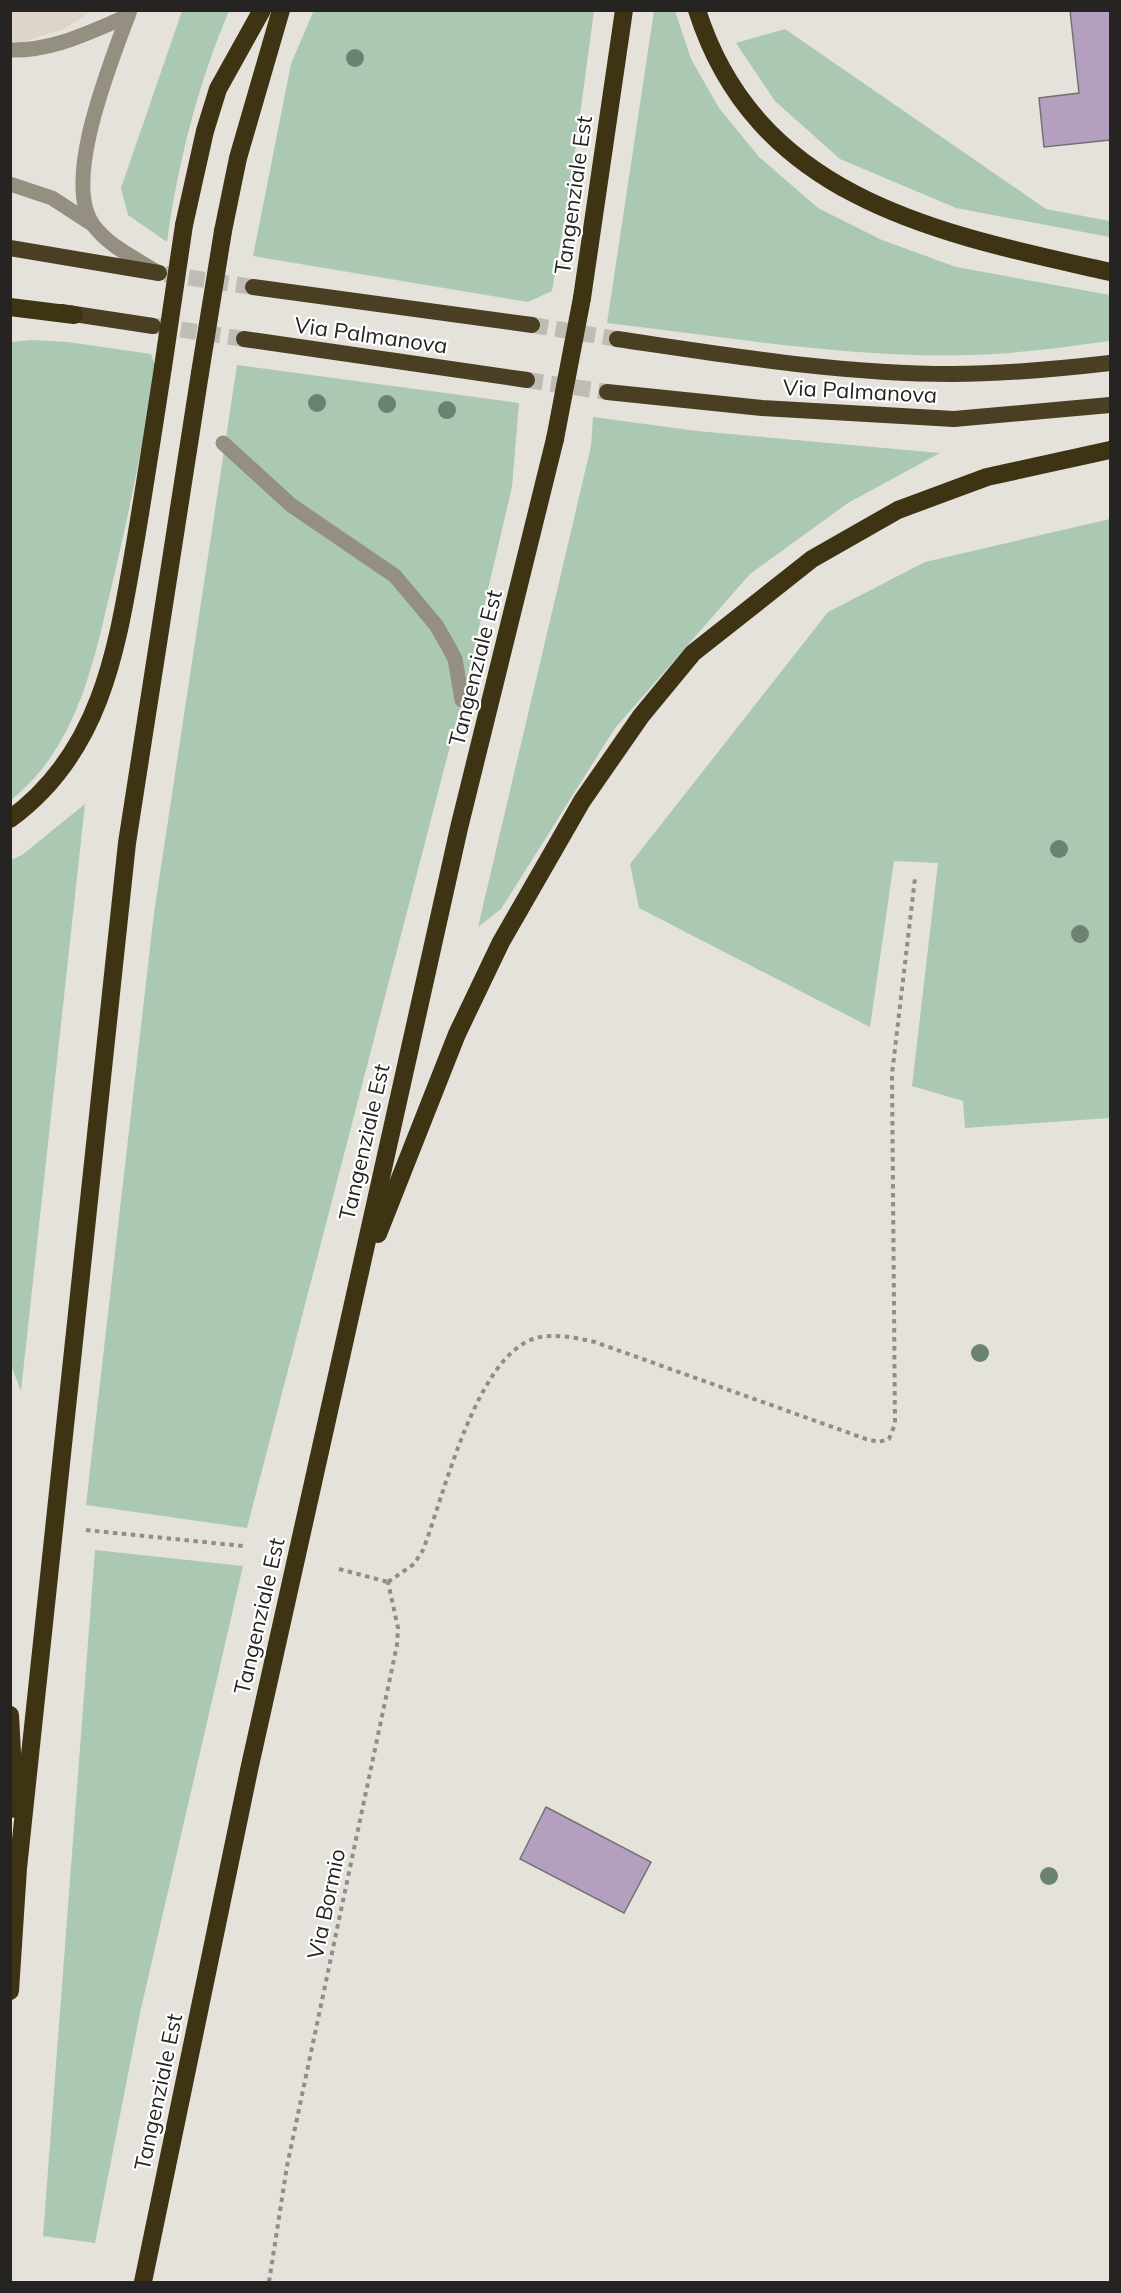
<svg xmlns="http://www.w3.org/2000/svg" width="1121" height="2293" viewBox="0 0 1121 2293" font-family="Mulish,sans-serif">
  <rect width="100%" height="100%" fill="#e5e2db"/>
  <polygon fill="#dcd5c8" points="10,11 92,11 64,29 19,43 11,42"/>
  <g fill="#abc8b3">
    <polygon points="314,10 594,11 569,196 552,291 528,302 253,256 291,64"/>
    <path d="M182,11H229C198,84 178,162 167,242L128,215L121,188Z"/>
    <path d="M654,11H675L691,59L719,108L759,157L818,208L882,240L956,267L1110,295V341C1064,347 1017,354 970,355C849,358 727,337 607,323Z"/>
    <polygon points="785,29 1046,209 1110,221 1110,237 956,208 840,159 775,101 736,43"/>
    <path d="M31,340L68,342L151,354L155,365C145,435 131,503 115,572C95,654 81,744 11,800V342Z"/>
    <polygon points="237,365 519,403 512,487 462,700 247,1528 86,1505 154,913"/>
    <polygon points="593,417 697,431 940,453 848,503 750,574 615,728 501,909 478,927 591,446"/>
    <polygon points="1110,519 1110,1118 965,1128 963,1101 912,1086 938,863 894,861 870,1027 639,908 630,864 828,612 925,562"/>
    <polygon points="85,804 21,1391 10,1363 11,860 22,855"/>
    <polygon points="95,1550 243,1566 140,2013 95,2243 43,2236"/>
  </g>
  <g fill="#b59fbf" stroke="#747176" stroke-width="1.5">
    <polygon points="1070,10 1110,10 1110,140 1044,147 1039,98 1079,93"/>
    <polygon points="546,1807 651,1862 624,1913 520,1859"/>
  </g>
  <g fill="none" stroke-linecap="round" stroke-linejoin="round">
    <g stroke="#bfbcb6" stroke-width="16" stroke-dasharray="16 8" stroke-linecap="butt">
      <polyline points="165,274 253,287"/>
      <polyline points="532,325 617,339"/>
      <polyline points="157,326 244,339"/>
      <polyline points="527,380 607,392"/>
    </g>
    <g stroke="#908e89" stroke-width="4" stroke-dasharray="4.5 4.5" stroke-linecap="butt">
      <polyline points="86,1530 243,1546"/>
      <polyline points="339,1569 388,1582"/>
      <path d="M388,1582L414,1564L423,1550C444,1496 476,1355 536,1338C555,1333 576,1338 595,1342L866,1439L879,1442L889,1439L895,1424L892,1074L915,878"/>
      <polyline points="269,2282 287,2166 397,1645 398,1628 388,1582"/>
    </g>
    <g stroke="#948f80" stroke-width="15">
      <path d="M130,10C113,58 60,182 94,226C110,247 135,258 157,272"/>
      <path d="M10,50C54,51 89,32 128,16"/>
      <polyline points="10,184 52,198 92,224"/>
      <polyline points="223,443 291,505 395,576 436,625 447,644 455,659 462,700"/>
    </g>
    <g stroke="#4a3f22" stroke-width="16">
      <polyline points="10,248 159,273"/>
      <polyline points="253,287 532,325"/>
      <polyline points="61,312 153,326"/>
      <polyline points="244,339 527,380"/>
      <path d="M617,339C727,355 840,374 952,374C1005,374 1058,369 1110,363"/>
      <polyline points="607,392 762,408 954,419 1110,405"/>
    </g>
    <g stroke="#3e3313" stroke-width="18">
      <path d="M697,10C757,200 941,234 1110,272"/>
      <polyline points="184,225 205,131 218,89 262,10"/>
      <polyline points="223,231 238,158 281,10"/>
      <polyline points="582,298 624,10"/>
      <polyline points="10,307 74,315"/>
      <path d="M10,819C102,752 117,648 135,544C145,485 154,426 163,367"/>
      <polyline points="378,1234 457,1034 501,942 582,801 641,716 693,653 812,559 898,510 987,477 1110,450"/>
      <polyline points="10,1715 15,1809"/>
      <polyline points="10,1991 18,1868 127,843 200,373"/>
      <polyline points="143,2282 249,1770 459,828 555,439"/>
    </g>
    <g stroke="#3e3313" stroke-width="18">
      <polyline points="163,367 184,225"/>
      <polyline points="200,373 223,231"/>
      <polyline points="555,439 582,298"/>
    </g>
  </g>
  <g fill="#6c8271">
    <circle cx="355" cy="58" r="9"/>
    <circle cx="317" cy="403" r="9"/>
    <circle cx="387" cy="404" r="9"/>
    <circle cx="447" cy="410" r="9"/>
    <circle cx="1059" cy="849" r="9"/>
    <circle cx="1080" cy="934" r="9"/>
    <circle cx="980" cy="1353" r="9"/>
    <circle cx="1049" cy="1876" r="9"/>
  </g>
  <g text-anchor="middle" stroke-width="4.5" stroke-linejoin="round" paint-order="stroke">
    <g font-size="22" fill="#252422" stroke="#fff">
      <text transform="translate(573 195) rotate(-82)" y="8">Tangenziale Est</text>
      <text transform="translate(371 335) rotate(8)" y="8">Via Palmanova</text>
      <text transform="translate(860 391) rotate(3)" y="8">Via Palmanova</text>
      <text transform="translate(475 668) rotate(-76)" y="8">Tangenziale Est</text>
      <text transform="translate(364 1142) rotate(-77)" y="8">Tangenziale Est</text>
      <text transform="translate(259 1616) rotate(-77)" y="8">Tangenziale Est</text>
      <text transform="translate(326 1904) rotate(-78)" y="8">Via Bormio</text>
      <text transform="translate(158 2092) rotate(-78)" y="8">Tangenziale Est</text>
    </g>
  </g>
  <rect width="1121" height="2293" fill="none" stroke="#252422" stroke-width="24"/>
</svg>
